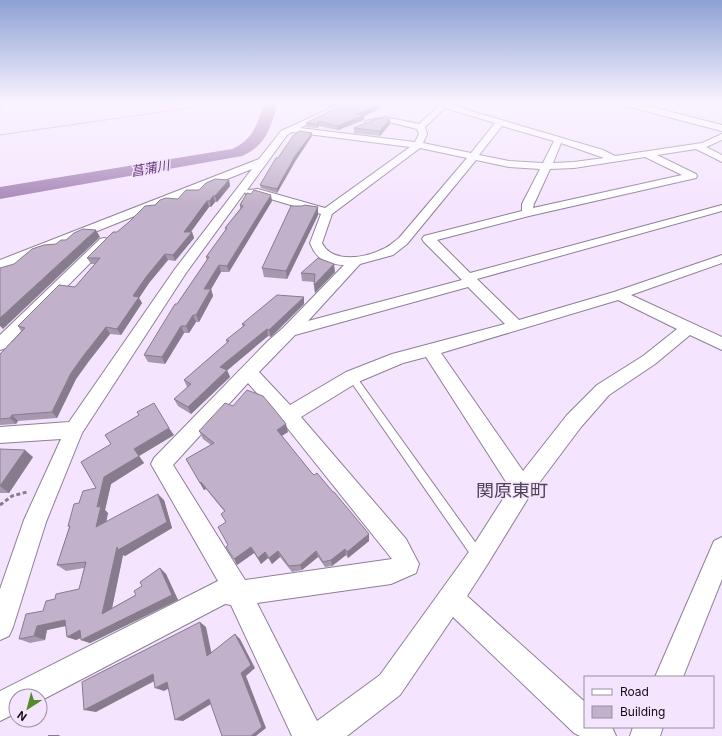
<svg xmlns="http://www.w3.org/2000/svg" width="722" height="736" viewBox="0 0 722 736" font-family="Inter,'Noto Sans JP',sans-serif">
  <rect width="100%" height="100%" fill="#f5e4fe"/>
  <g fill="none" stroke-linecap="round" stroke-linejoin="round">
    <path fill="#a584b7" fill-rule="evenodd" d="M264,103H278C270,128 267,145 242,156L0,199V187L232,149C254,139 257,124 264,103Z"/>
    <g stroke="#8e7f97" stroke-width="2">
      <polygon id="lane" points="352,374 355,375 483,553 485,557 483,561 479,563 475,561 349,379 347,377 349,375"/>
    </g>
    <g stroke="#8e7f97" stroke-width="2">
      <g id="street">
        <path d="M342,103H352L300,128L415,142L419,134L417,129L385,121L369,125L365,123L366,121L385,117L419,124L439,106L435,103H448L471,111L603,150L615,156L702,143L722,134V140L706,147L722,155V162L696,149L657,155L696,174L697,176L696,178L529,216L437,240L470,273L722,205V211L477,279L519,320L614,292L722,255V263L631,295L722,337V350L690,335L655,364L609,395L581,427L530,495L487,565L467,596L585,702V727H612L616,736H580L574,733L453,617L400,695L347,736H292L231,605L225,604L40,701V696H16V713L0,721V691L218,581L151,464L154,458L268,341L284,327L344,265C326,264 317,260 310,243L321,214L257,195L246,194L245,192L186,273L82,433L46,522L13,627L9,636L0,640V589L24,520L61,439L0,443V427L69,422L175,269L252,169L0,270V260L259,159L281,131ZM445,108L495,123L471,153L423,143L427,134L425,127ZM502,126L554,141L543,163L509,161L479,155ZM292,132L410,147L325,208L258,189L247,190L287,135ZM561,143L604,158L574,162L553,163ZM420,148L467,158L399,238C393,242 389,247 383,249C366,258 332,264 322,243L332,214ZM645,157L682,175L533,208L534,204L550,169L574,168ZM476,160L509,167L540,169L522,204V211L424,236L422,239L424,242L462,280L308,321L360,264L393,255L407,244ZM468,287L505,324L392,354L346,372L290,405L259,372L295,335ZM618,300L677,329L643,356L597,385L567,415L523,471L441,353ZM426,357L510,488L471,549L380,675L317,721L257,603L391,584L416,573L419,564L406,539L301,417L358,382L403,363ZM248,383L281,420L392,559L245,580L173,465Z"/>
        <polygon points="104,238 108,239 110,242 108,245 6,348 0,350 0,335 100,239"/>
        <polygon points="722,537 722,579 683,677 655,677 714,541"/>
        <polygon points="633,727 663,727 660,736 630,736"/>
      </g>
    </g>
    <g stroke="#8e7f97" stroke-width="2">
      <polygon id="secondary" points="620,103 637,103 722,125 722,131 622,105"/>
    </g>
    <g stroke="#887c8d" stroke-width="1" stroke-dasharray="1.5 1" stroke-linecap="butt">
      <polyline points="0,113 3,103"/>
      <polyline points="0,135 196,107 194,103"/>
    </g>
    <polyline stroke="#887c8d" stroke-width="3" stroke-dasharray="4 2.5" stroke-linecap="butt" points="0,505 12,496 27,492"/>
    <use href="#lane" fill="#fff" fill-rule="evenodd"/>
    <use href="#street" fill="#fff" fill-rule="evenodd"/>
    <use href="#secondary" fill="#fff" fill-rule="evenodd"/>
  </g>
  <g fill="#a698ae">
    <polygon points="316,103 339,103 328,108 316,104"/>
    <polygon points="381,105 380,109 364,116 364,120 338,130 319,126 317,128 307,127 306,123"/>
    <polygon points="390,119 390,124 380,136 354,133 354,128"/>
    <polygon points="312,136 296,160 277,193 261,188 260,185 278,158"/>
    <polygon points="229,180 230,186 217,202 215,202 211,207 209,207 191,232 192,232 194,238 175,261 168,260 149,283 139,298 142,303 121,335 110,334 89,361 76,379 57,418 18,421 16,424 0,425 0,354 21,331 18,326 75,287 95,264 91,264 87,258 117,232 155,205 178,199"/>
    <polygon points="272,201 229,272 221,272 211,289 213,296 199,322 196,322 189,333 184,333 165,364 148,362 144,355 177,304 207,260 206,257 226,230 225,228 240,209 240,205"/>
    <polygon points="318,215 287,279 264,277 262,268"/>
    <polygon points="335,272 315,293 314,282 302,281 301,273"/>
    <polygon points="304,297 304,304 271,337 268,336 227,370 230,377 191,414 178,406 174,399 188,388 187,387 184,380 227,343 226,340 243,327 242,324"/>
    <polygon points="199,431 288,432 282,436 311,472 369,534 369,541 348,558 346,555 332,566 325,567 318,557 302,570 292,572 280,557 272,564 268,558 261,564 254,553 237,565 228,545 224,511 206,489 204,490 186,459 211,445 203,439"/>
    <polygon points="174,435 139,456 144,463 111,484 105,510 108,513 106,522 164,500 172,528 125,556 123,555 112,608 136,595 142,586 160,568 166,574 178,600 90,643 81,640 81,638 76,640 67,637 66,626 47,630 45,640 30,643 19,639 55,599 79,589 84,568 66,571 57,565 69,527 68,526 79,503 96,488 81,462"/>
    <polygon points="0,449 33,457 9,493 0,493"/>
  </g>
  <g fill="#877c8d">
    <polygon points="328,103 339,103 328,108"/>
    <polygon points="381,105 380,109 364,116 364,120 338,130 338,126 356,114"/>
    <polygon points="390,119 390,124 380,136 380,131"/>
    <polygon points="319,121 319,126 317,128 317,124"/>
    <polygon points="312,133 312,136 296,160 277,193 277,189 295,156"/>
    <polygon points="229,180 230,186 217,202 215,196"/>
    <polygon points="271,195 272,201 229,272 227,266"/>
    <polygon points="213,196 215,202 211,207 210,201"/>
    <polygon points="207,201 209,207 186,238 184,232"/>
    <polygon points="318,207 318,215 287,279 286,271"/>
    <polygon points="96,230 100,237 3,329 0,326 0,318"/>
    <polygon points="192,232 194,238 175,261 173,255"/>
    <polygon points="165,254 168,260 149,283 139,298 142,303 121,335 117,329 133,296 146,277"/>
    <polygon points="334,264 335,272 315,293 314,285"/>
    <polygon points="219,265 221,272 207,296 204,289"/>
    <polygon points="211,289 213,296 199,322 196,315"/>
    <polygon points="304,297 304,304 271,337 269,330"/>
    <polygon points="193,315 196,322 189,333 186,326"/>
    <polygon points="181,326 184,333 165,364 162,357"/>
    <polygon points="106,327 110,334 89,361 76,379 57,418 52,412 71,373 84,355"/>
    <polygon points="267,329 268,336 223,374 220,367"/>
    <polygon points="227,370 230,377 191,414 188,407"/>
    <polygon points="12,415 18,421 16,424 10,418"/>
    <polygon points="286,424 288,432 279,437 277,430"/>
    <polygon points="169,428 174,435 139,456 144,463 111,484 105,510 108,513 104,533 96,527 97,507 104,477 134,449"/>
    <polygon points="25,450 33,457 9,493 0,486"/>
    <polygon points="201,482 206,489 204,490 200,483"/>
    <polygon points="158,494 164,500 172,528 125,556 123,555 110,618 102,614 117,547"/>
    <polygon points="369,534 369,541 348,558 347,552"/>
    <polygon points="251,547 254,553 237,565 234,559"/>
    <polygon points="345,549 346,555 332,566 331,560"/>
    <polygon points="278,551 280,557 272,564 269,558"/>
    <polygon points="316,551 318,557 302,570 300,565"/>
    <polygon points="265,552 268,558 261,564 258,558"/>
    <polygon points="160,568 166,574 178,600 90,643 81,640 172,595"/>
    <polygon points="65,620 74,624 47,630 45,640 34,636 37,626"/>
    <polygon points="200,622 206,627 213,660 207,656"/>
    <polygon points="80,630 89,634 76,640 67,637"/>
    <polygon points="235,634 240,639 255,668 246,676 266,728 256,736 251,736 241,673"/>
    <polygon points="153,674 162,677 96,712 84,710"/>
    <polygon points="167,682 175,685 164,691 155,688"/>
    <polygon points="209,699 216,701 183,721 175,720"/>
    <polygon points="48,735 59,735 60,736 48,736"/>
  </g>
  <g fill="#c1b1ca" stroke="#877c8d">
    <polygon points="346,103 375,103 381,105 356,114 364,115 338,126 319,121 317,124 306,123"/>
    <polygon points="383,118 390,119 380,131 354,128 376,119"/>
    <polygon points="299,131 312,133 295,156 277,189 260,185 276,158 278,158 293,136"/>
    <polygon points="215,179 229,180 215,196 213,196 210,201 207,201 184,232 192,232 173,255 165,254 146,277 133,296 139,297 117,329 106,327 84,355 71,373 52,412 12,415 10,418 0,419 0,354 25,328 18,326 59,285 75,287 100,258 87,258 113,232 117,232 129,222 145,206 155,205 160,200 166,198 178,199 186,190 199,190 206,183"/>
    <polygon points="254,190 271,195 227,266 219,265 204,289 211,289 196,315 193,315 186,326 181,326 162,357 144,355 175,304 177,304 209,257 206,257 227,228 225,228 243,206 240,205 247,193 251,194"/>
    <polygon points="304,205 318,207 286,271 262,268 291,206 303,206"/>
    <polygon points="83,229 96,230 0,318 0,268 14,264 32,249 44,245 56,244 61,240 66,240 74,233"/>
    <polygon points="318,258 334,264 314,285 315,274 301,273"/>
    <polygon points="277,295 304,297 269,330 267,329 220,367 227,370 188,407 174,399 191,384 184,380 229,341 226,340 245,325 242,324"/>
    <polygon points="247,390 263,396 274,409 286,424 277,430 311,472 314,475 317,473 333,492 334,492 369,534 347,552 345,549 331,560 323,562 316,551 300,565 289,566 278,551 269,558 265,552 258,558 251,547 234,559 226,547 228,545 218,527 226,522 221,514 225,511 201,482 200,483 186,459 214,443 199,431 225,403 233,406"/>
    <polygon points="154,403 169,428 134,449 139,456 104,477 97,507 101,506 96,527 158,494 167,522 118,550 117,547 102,614 136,595 134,591 142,586 140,582 160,568 172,595 81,640 80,630 67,637 65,620 37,626 34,636 19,639 26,614 43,611 46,601 55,599 56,594 79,589 86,562 57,565 70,526 68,526 74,504 79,503 83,491 96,488 81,462 111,444 105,435 139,415 137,412"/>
    <polygon points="0,449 25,450 0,486"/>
    <polygon points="200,622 207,656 235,634 251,665 241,673 262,727 251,736 222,736 209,699 175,720 167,682 155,688 153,674 84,710 82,682"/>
  </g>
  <linearGradient id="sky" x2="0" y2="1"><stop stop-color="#8da1d4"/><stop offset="0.5" stop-color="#faf3ff"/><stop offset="1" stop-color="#faf3ff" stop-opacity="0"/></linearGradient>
  <rect width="722" height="206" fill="url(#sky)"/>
  <g text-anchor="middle" stroke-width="3" stroke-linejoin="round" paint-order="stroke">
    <g font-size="13" font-style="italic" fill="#693d7e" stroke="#f5e4fe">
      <text transform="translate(150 168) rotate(-10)" y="5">菖蒲川</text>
    </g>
    <g font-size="18" fill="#4f4156" stroke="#f5e4fe">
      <text x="512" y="497">関原東町</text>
    </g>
  </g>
  <rect x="584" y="676" width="130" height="52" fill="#f5e4fe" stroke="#9a8ea0"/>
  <rect x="592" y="689" width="20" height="6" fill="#ffffff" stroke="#9a8ea0"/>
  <text x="620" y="696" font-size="12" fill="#120c14">Road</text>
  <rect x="592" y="706" width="20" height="12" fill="#c1b1ca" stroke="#9a8ea0"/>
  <text x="620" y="716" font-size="12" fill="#120c14">Building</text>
  <g transform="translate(28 708) rotate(216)"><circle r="19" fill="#f5e4fe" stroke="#9a8ea0"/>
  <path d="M0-3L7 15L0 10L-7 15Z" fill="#548b26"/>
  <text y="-6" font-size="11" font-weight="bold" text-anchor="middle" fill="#120c14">N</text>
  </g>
</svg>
